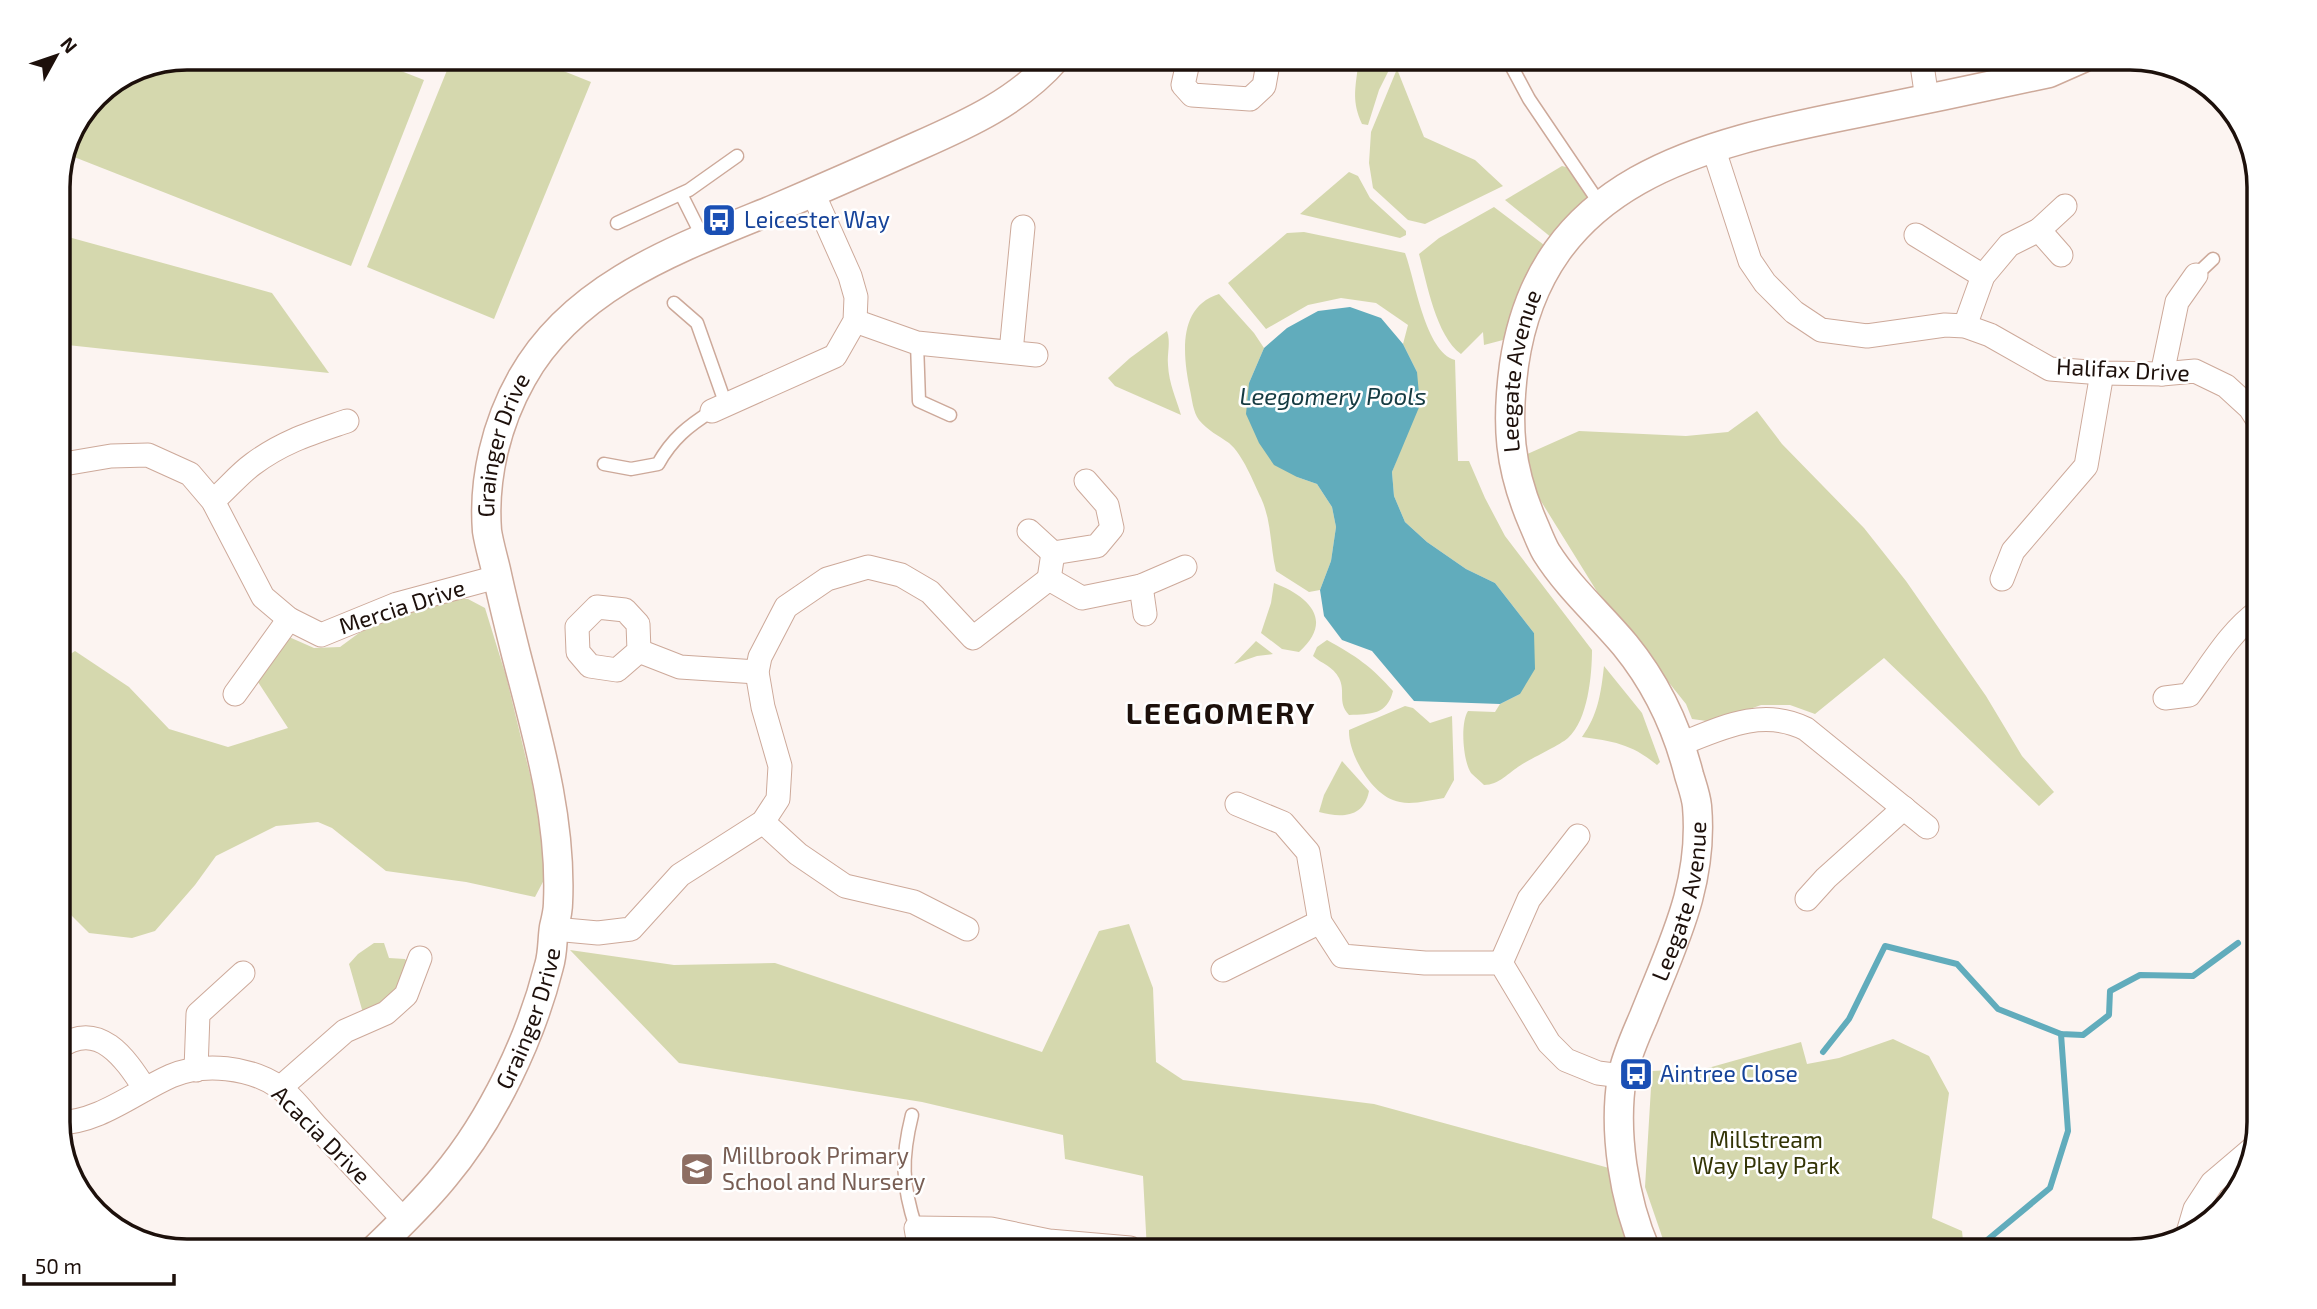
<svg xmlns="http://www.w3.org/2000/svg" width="2317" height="1309" viewBox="0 0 2317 1309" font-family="'Exo 2',sans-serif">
  <rect width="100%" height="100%" fill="#fcf4f1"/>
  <g fill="#d5d8ae">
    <polygon points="187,58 368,58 424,80 351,266 69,155 96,95 138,67"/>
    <polygon points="452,58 531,58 591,82 494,319 367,267"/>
    <path d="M1375,58H1395L1379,90L1368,125L1362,124C1352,102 1355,90 1358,66Z"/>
    <polygon points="1397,69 1424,137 1475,160 1503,186 1425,224 1408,220 1373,188 1369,163 1371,132"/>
    <polygon points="1562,166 1570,168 1590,198 1552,238 1505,200"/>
    <polygon points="1349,172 1358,176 1370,198 1406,231 1406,235 1400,238 1300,214"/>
    <path d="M1494,207L1548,248L1503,340L1484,345L1483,332L1461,354C1436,336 1427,283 1419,254L1439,238Z"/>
    <path d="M1304,232L1405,253C1415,279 1425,352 1455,360L1458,461H1469L1485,498L1505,536L1592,650C1592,675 1588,720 1568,738C1560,745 1532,758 1521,765C1508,773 1499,785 1484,785C1480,781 1475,777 1471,773C1463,761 1460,723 1468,711L1495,712L1500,704L1520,694L1534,633L1495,583L1466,569L1427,542L1405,522L1394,496L1392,472L1402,446L1417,372L1403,344L1408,325L1376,303L1341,298L1308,305L1266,329L1228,283L1287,233Z"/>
    <polygon points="61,235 272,293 329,373 58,344 58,237"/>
    <path d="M1219,294L1254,333L1264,348L1249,383L1297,477L1317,484L1332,507L1336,527L1331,561L1320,590L1309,592L1276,571C1270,547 1272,522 1261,498C1253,481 1243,455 1229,443C1219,436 1207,430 1199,420C1193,412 1192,399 1190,390C1183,356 1177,307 1219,294Z"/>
    <path d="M1167,331C1171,343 1167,352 1168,365C1169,384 1176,398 1181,415L1115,386L1108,378L1130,358Z"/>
    <polygon points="1757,411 1782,444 1864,528 1906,581 1986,696 2022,756 2054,792 2039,806 1884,658 1815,714 1790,705 1761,705 1714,722 1692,719 1686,704 1601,598 1539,498 1523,456 1579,431 1686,436 1728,432"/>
    <path d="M1274,583C1308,596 1335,620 1299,652L1282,649L1261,633L1271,603Z"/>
    <polygon points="451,599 468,599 485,608 506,676 532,783 541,834 545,878 535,897 466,882 386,871 332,828 318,822 276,826 216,856 195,885 155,931 132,938 89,933 62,906 58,888 58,792 68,747 64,709 58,691 58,662 75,651 129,687 169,729 228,747 288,728 258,682 289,637 314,648 340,647 359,633 401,612"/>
    <path d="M1327,640C1356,656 1371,666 1393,691C1387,715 1371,714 1349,715C1337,702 1346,692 1339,678C1333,666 1322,664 1313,656L1317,647Z"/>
    <polygon points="1256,641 1273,654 1257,656 1234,664"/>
    <path d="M1604,666L1642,713L1660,762L1657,765C1632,744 1612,741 1582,737C1598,715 1601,693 1604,666Z"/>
    <path d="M1405,706L1413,708L1430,723L1452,716L1454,780L1444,798C1430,800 1413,805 1400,802C1373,798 1348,754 1349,730Z"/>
    <path d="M1342,761L1369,791C1364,818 1341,818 1319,812L1324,795Z"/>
    <polygon points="1129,924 1153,988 1156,1062 1183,1080 1374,1104 1609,1168 1629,1251 1147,1251 1143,1176 1065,1159 1063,1135 922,1102 679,1063 570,950 674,965 775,963 1042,1052 1099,931"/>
    <polygon points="374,943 384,943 389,958 405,959 411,968 382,1010 363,1013 349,964 358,954"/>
    <polygon points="1893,1039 1929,1056 1949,1093 1932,1218 1962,1231 1964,1251 1667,1251 1645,1187 1652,1071 1708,1068 1801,1042 1807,1064 1839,1058"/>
  </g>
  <polygon fill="#61acbc" points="1350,307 1381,318 1403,344 1417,372 1420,405 1392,472 1394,496 1405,522 1427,542 1466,569 1495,583 1534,633 1535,669 1520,694 1500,704 1414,701 1372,651 1342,640 1324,616 1320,590 1331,561 1336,527 1332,507 1317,484 1297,477 1274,465 1259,443 1246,414 1249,383 1264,348 1287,328 1318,311"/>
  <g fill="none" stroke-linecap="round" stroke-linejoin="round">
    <g stroke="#61acbc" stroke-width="6">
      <polyline points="1823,1052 1849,1019 1885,946 1957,964 1998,1009 2061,1034 2083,1035 2109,1015 2110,991 2140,975 2193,976 2238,943"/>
      <polyline points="1974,1251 2050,1188 2068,1131 2061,1034"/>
    </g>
    <g stroke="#cda99a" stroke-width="15">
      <g id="service">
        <polyline points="1507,58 1529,99 1600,204"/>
        <polyline points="1429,60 1433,58"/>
        <polyline points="681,194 703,238"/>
        <polyline points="617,223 689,190 737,156"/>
        <polyline points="2196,275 2213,259"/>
        <polyline points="674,303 697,323 726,405"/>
        <polyline points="917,343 919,401 950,415"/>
        <path d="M604,464L631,469L658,464C672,439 688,426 712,411"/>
        <path d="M912,1115C901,1159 902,1185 916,1228"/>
      </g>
    </g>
    <g stroke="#cda99a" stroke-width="25">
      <g id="minor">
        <polyline points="1189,58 1183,85 1192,95 1250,99 1264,86 1269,58"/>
        <polyline points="1921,58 1927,99"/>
        <polyline points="1713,147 1750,261 1765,283 1794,312 1821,330 1867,336 1945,325 1965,326 1990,335 2050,369 2102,373 2162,374 2195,371 2226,386 2250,408 2259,422"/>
        <polyline points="2039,230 2061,255"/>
        <polyline points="1916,235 1983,276"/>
        <polyline points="855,321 917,343 1036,355"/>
        <polyline points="1965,326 1983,276 2009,245 2039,230 2065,206"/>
        <polyline points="1011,352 1023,227"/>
        <polyline points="2162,374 2177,302 2196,275"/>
        <polyline points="712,411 835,356 855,321 856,297 850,276 813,193"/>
        <polyline points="58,465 111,456 148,455 190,474 213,501 263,597 289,619 321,635 397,604 497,577"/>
        <path d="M213,501C227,489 239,474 253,464C284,441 312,433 347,421"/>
        <polyline points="1029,531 1053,553"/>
        <polyline points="1049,579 1053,553 1097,546 1112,528 1107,505 1086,481"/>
        <polyline points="2002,579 2013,551 2086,466 2102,373"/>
        <polyline points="1141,586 1145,614"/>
        <polygon points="597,607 625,610 638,624 639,651 617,670 590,666 578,652 577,627"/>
        <polyline points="639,651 680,667 757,672"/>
        <polyline points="235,694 289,619"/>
        <path d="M2165,698L2189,695C2210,667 2230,631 2259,611"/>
        <path d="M1681,744C1721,728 1763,707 1806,729L1927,827"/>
        <polyline points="1237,804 1283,823 1308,852 1320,922 1342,956 1425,963 1501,963 1549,1043 1566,1060 1598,1073 1622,1076"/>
        <polyline points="763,822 798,854 845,886 914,902 967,929"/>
        <polyline points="1807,899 1826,878 1904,808"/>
        <polyline points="554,929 598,933 631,929 680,875 763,822 778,799 780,766 763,707 757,672 760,657 786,607 827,579 868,567 901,575 930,592 973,638 1049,579 1082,598 1141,586 1185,567"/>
        <polyline points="1501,963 1529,899 1578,836"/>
        <polyline points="1223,970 1320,922"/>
        <path d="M58,1048C99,1019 125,1058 145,1089"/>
        <polyline points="196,1070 198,1014 243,973"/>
        <polyline points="280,1088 345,1031 386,1013 406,995 420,958"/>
        <path d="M58,1123C100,1122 133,1093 171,1076C204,1062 250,1067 279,1087C293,1097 305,1114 316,1126C346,1158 375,1189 404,1220"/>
        <polyline points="2187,1236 2195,1209 2212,1183 2252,1149"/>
        <polyline points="920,1251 916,1228 991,1229 1049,1241 1130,1248"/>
      </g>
    </g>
    <g stroke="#cda99a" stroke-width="31">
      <g id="tertiary">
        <path id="s1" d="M373,1251C397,1228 422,1204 444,1177C492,1120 531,1038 549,966C553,953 552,940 554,927C556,919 558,911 558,903C562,819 537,735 516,654C509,626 502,598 496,570C493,557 489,544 487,531C483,479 496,424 522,378C574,285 679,248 772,210C821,189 869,168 918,146C968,124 1019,101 1056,58"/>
        <path id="s2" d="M1646,1251C1624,1200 1613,1132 1622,1077C1626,1056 1636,1035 1644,1016C1672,945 1704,885 1697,806C1696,796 1692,785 1689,775C1677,727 1656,683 1625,645C1599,614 1568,587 1546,552C1541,543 1537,532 1533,523C1509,467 1506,425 1514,365C1541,178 1702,144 1858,113C1922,100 1985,87 2049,73L2083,58"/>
      </g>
    </g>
    <use href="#service" stroke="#fff" stroke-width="12"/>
    <use href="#minor" stroke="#fff" stroke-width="23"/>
    <use href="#tertiary" stroke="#fff" stroke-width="28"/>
  </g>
  <defs>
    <g id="bus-square" transform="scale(1.75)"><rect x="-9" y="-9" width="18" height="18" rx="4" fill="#1a4fb4" stroke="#fff"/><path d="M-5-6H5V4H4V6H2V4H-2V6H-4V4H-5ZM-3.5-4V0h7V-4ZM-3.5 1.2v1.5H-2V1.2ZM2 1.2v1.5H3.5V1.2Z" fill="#fff"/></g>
    <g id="school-square" transform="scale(1.75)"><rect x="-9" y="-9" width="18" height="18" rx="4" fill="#8d6e63" stroke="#fff"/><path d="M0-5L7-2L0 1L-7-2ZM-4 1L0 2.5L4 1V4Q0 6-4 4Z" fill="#fff"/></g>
  </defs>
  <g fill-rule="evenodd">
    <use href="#bus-square" x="719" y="220"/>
    <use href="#bus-square" x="1636" y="1074"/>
    <use href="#school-square" x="697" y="1169"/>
  </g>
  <g text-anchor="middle" stroke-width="5" stroke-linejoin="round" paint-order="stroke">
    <g font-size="23" fill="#164399" stroke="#fff" text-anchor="start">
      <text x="744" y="228">Leicester Way</text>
      <text x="1660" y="1082">Aintree Close</text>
    </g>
    <g font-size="23" fill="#1d100b" stroke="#fff">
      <text transform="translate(2123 370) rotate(3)" y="8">Halifax Drive</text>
      <text dy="8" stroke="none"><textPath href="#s2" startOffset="950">Leegate Avenue</textPath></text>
      <text dy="8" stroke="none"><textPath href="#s1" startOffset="872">Grainger Drive</textPath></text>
      <text transform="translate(402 607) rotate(-18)" y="8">Mercia Drive</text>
      <text dy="8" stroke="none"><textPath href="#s2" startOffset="364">Leegate Avenue</textPath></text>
      <text dy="8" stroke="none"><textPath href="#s1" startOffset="284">Grainger Drive</textPath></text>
      <text transform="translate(321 1135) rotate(45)" y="8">Acacia Drive</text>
    </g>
    <g font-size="23" fill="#343506" stroke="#fff">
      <text x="1766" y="1148">Millstream<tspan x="1766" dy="26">Way Play Park</tspan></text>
    </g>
    <g font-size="23" fill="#785e54" stroke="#fff" text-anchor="start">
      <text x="722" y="1164">Millbrook Primary<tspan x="722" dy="26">School and Nursery</tspan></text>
    </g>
    <g font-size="24" font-style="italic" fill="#163b42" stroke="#fff">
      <text x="1333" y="405">Leegomery Pools</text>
    </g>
    <g font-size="30" font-weight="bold" letter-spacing="2" fill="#1d100b" stroke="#fff">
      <text x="1221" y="724">LEEGOMERY</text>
    </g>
  </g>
  <path d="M0 0H2317V1309H0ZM187 70H2130A117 117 0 0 1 2247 187V1122A117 117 0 0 1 2130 1239H187A117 117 0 0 1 70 1122V187A117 117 0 0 1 187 70Z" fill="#fff" fill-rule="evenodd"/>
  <path fill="none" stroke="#1d100b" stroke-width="3.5" d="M187 70H2130A117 117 0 0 1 2247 187V1122A117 117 0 0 1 2130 1239H187A117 117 0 0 1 70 1122V187A117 117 0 0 1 187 70Z"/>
  <g transform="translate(56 56) rotate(50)" stroke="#ffffff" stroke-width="5" paint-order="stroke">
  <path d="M0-5L12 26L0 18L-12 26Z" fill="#1d100b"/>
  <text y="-10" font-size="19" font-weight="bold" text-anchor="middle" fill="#1d100b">N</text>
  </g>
  <path d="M24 1274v10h150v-10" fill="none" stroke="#1d100b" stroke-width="3.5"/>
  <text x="35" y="1274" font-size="21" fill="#1d100b" stroke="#ffffff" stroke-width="5" paint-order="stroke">50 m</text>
</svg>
